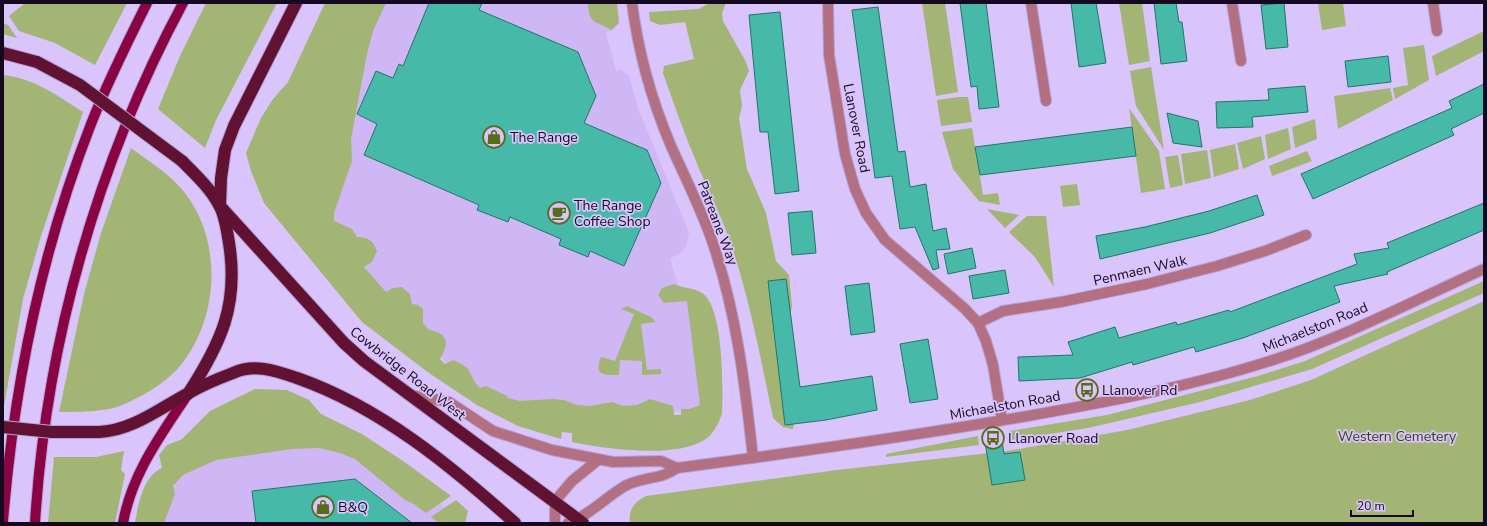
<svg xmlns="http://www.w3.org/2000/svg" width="1487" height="526" viewBox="0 0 1487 526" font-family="'Nunito Sans',sans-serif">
  <rect width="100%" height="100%" fill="#d9c4fc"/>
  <g fill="#ceb7f4">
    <polygon points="381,3 617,3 619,23 614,29 606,33 616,71 621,70 629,76 638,108 689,233 686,246 681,252 670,259 679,288 693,290 705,411 499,414 449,366 330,227 362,50"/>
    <polygon points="328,431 426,492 462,523 151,523 172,464"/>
  </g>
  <g fill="#a2b575">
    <polygon points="25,3 127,3 95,65 55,43 19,31 9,16"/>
    <polygon points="206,3 277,3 216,120 205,148 158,109 180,56"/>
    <path d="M325,3H386L373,31L367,54L351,139L352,161L334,213V221L352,229L357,237C368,237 373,240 377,251L372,262L364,267L386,292L393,288L402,287L410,294L412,304L418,305L423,309V323L429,330C449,333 449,344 440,359L445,364L453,360C476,369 466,374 480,388L486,386L507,396L508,398L520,401L552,399L564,400L577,405L590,406L612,402L623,406L637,405L650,399L673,406L674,415H681V409H689L700,405L687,301L664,303L658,295L662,288L674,284C682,288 695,288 702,293C724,307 723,389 722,413C719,423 714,433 706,439C677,459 605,449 572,442V433L562,432L561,439L518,426L477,405L429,373L362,322L264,203L251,171L246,153L261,118L273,99L288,82Z"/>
    <path d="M588,3H617L619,23L611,30C596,20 589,26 588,3Z"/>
    <path d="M709,3H726L722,13L723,21L746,62L749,71L740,90L742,106L739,118L747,169L766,213L776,261L789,275L792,307L785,338L795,417L793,429L783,427L773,418C761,360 750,301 731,244C722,217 709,193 698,166C685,136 674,104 663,73L664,66L694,59L685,22L660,25L650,21L649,12L699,9Z"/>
    <polygon points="922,3 945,3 958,92 936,96"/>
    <polygon points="1119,3 1142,3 1150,61 1129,65"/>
    <polygon points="1318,3 1343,3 1346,26 1322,30"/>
    <polygon points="3,23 8,25 17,38 3,34"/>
    <polygon points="1484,31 1484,51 1436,76 1432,56"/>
    <polygon points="1424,45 1429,80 1395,99 1393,88 1408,85 1403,48"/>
    <polygon points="1151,67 1164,150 1136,106 1130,71"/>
    <path d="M3,75C34,78 58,96 83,112L41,236L23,299L4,406Z"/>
    <polygon points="1390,88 1393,100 1338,129 1334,96"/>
    <polygon points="959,97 968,97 972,122 941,126 937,100"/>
    <polygon points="1129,108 1159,151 1165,189 1141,193"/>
    <polygon points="1315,119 1317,139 1295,148 1292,127"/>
    <polygon points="972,128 983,195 998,193 1000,205 979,201 964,183 953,169 942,132"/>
    <polygon points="1288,128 1291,149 1268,159 1265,135"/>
    <polygon points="1261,136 1265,159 1243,169 1237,143"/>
    <polygon points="1235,144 1239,169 1214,177 1210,150"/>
    <path d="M131,148C150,162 171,175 185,193C223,242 219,319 180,366C165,384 141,397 120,406C104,412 76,412 59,412L84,294L101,233Z"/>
    <polygon points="1207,150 1211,178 1185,184 1181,154"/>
    <polygon points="1307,151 1312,161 1272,176 1269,166"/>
    <polygon points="1178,155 1183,185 1170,188 1165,157"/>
    <polygon points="1077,184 1080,205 1063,207 1060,186"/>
    <polygon points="987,209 1019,215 1005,228"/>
    <polygon points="1027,216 1046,216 1054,287 1035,257 1009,232"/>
    <polygon points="1484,281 1484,293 1312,369 1200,402 1088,428 1011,440 1010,431 1107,415 1258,376 1305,361"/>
    <path d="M1484,301V523H630C628,510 635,501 646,496L837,470L1007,451L1127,430L1250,400L1311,380Z"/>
    <path d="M627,306L651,317L656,322L641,324L647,370L661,369V374L642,375V361L620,360L619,375C603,375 594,376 601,357L615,361L634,314L621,309Z"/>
    <path d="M255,389L287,390L309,400L321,414L362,434L406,463L451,496L426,513L414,504L405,500L355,459L340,453L320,448L292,449L216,460L183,475L173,486L175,494L164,523H135C138,505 143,476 162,468L159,455L167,445L182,439L210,411Z"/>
    <polygon points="978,436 979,445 886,457 886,454"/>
    <polygon points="124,451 121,470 125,474 115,523 48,523 54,457 96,457"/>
    <polygon points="456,500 468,511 465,523 439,523 431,517"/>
  </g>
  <g fill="#47b9a9" stroke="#227569">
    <polygon points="429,3 482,3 479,10 578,52 596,96 584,123 647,150 661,183 624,266 590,251 588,257 559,245 561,239 510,217 508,222 477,210 479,205 364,155 377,124 357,114 376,71 393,78 399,64 403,66"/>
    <polygon points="960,3 986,3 999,107 979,109 977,86 971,87"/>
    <polygon points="1071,3 1096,3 1106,63 1079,67"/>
    <polygon points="1154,3 1176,3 1179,22 1182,22 1187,61 1161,64"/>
    <polygon points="1284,3 1288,47 1266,49 1261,5"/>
    <polygon points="878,7 898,152 905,151 910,187 926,184 933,231 946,228 950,249 936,250 939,268 933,270 915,227 900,229 892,176 875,178 852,10"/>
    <polygon points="780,12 799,191 775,194 768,132 760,132 749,15"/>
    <polygon points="1388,56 1391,82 1348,87 1345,61"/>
    <polygon points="1484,84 1484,113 1451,129 1454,135 1313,199 1301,174 1452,108 1449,101"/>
    <polygon points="1305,86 1308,112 1252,117 1253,127 1217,128 1216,102 1269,100 1268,89"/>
    <polygon points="1167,113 1198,121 1202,147 1173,143"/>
    <polygon points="1132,127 1136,156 980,175 975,147"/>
    <polygon points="1257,195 1264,215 1210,233 1100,259 1096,236 1145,227 1209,211"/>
    <polygon points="1484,203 1484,230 1387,272 1388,274 1334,286 1340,302 1243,338 1196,352 1194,347 1133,365 1132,362 1080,378 1019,381 1018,357 1073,355 1068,342 1115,327 1119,338 1176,322 1177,325 1229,310 1230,312 1357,264 1354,254 1389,248 1387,243"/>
    <polygon points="812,211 816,253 792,255 788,213"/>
    <polygon points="972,248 976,268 948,274 944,254"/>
    <polygon points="1005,270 1009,293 973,299 969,276"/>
    <polygon points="786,279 800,387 872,376 877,410 826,420 785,425 768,281"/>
    <polygon points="869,283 875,332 851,335 845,286"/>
    <polygon points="928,339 938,399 910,403 900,344"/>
    <polygon points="1001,433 1004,454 1020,452 1025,480 992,485 984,436"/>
    <polygon points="355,479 412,523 256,523 252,491"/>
  </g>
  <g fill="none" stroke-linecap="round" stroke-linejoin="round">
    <g stroke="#b6a2d5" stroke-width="12">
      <g id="minor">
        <path d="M632,3C638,51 652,101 671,146C685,177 700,207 711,238C736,309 745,384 753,458"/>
        <polyline points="828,3 829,55 845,154 855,189 866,213 885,240 964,308 978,323 986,341 993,365 1002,420"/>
        <polyline points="1031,3 1046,101"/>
        <polyline points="1232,3 1241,61"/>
        <polyline points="1433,3 1437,31"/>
        <polyline points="978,323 1003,311 1061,302 1147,284 1217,266 1265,251 1306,235"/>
        <polyline points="410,395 449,402 493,431 552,450 613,462 661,461 677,468"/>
        <polyline points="555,523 555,501 572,481 598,460"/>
        <path d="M568,523C587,517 606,497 625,486C636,480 648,479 660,476C666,475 672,471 677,468C792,453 907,437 1022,417C1107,402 1194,386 1276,359C1347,336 1415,300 1484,269"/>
      </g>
    </g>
    <g stroke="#b6a2d5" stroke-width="12">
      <g id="major">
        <path d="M3,521C14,385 41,252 91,124C107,83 127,43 147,3"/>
        <path d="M35,523C46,343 97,163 183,3"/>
        <path d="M123,523C132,473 161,435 188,394"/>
      </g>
    </g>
    <g stroke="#b6a2d5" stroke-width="14">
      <g id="highway">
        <polyline points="3,53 37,62"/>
        <path d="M182,161C195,174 210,188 219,205C225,215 227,231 229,243C239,305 221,343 188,394"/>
        <polyline points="220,206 344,343 364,361 583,523"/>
        <polyline points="220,206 221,178 225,150 234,126 296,3"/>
        <path d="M99,432C131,431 159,409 187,394C201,386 217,379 233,373C255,363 276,371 297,378C380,407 450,465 515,523"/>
      </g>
    </g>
    <use href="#minor" stroke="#b27082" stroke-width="10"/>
    <use href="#major" stroke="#8a0444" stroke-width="10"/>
    <use href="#highway" stroke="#611132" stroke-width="12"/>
    <g stroke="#b6a2d5" stroke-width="14" stroke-linecap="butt">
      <g id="highway-bridge">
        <polyline points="37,62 80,85 182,161"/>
        <polyline points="3,427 52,432 99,432"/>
      </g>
    </g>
    <use href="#highway-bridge" stroke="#611132" stroke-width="12"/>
  </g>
  <defs>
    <g id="shop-ring" transform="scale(1.15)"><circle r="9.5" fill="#d9c4fc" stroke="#586b18" stroke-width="1.5"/><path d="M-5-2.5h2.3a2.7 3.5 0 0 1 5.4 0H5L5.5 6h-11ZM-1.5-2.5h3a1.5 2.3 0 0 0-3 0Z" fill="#586b18"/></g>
    <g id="cafe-ring" transform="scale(1.15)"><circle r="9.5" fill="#d9c4fc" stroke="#586b18" stroke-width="1.5"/><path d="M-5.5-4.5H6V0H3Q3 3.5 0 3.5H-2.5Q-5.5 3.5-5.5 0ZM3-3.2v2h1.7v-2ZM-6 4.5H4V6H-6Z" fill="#586b18"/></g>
    <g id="bus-ring" transform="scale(1.15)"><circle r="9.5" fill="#d9c4fc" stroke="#586b18" stroke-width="1.5"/><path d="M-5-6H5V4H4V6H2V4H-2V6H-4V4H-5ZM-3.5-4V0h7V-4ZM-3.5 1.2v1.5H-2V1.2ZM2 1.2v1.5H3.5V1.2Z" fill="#586b18"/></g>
  </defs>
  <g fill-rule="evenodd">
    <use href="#shop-ring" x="494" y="137"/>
    <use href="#cafe-ring" x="559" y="213"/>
    <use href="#bus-ring" x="1087" y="390"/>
    <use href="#bus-ring" x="993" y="438"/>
    <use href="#shop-ring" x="323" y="507"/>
  </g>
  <g text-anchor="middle" stroke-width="3.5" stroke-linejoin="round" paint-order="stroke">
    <g font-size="14" fill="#140921" stroke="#d9c4fc">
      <text transform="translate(857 128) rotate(79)" y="5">Llanover Road</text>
      <text transform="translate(718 223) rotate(69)" y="5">Patreane Way</text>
      <text transform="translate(1140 270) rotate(-13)" y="5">Penmaen Walk</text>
      <text transform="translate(1315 327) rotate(-22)" y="5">Michaelston Road</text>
      <text transform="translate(408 373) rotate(38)" y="5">Cowbridge Road West</text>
      <text transform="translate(1005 405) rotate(-10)" y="5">Michaelston Road</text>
    </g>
    <g font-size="14" fill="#140921" stroke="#d9c4fc" text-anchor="start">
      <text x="510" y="142">The Range</text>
      <text x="574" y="210">The Range<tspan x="574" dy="16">Coffee Shop</tspan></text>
      <text x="1102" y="395">Llanover Rd</text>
      <text x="1008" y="443">Llanover Road</text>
      <text x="338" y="512">B&amp;Q</text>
    </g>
    <g font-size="14" fill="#354016" stroke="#d9c4fc">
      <text x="1397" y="441">Western Cemetery</text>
    </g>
  </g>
  <rect width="1487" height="526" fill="none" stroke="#140921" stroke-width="8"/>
  <path d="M1351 510v6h62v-6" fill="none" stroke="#140921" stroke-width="2"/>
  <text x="1357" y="510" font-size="12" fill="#140921" stroke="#d9c4fc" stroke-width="3" paint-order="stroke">20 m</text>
</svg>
